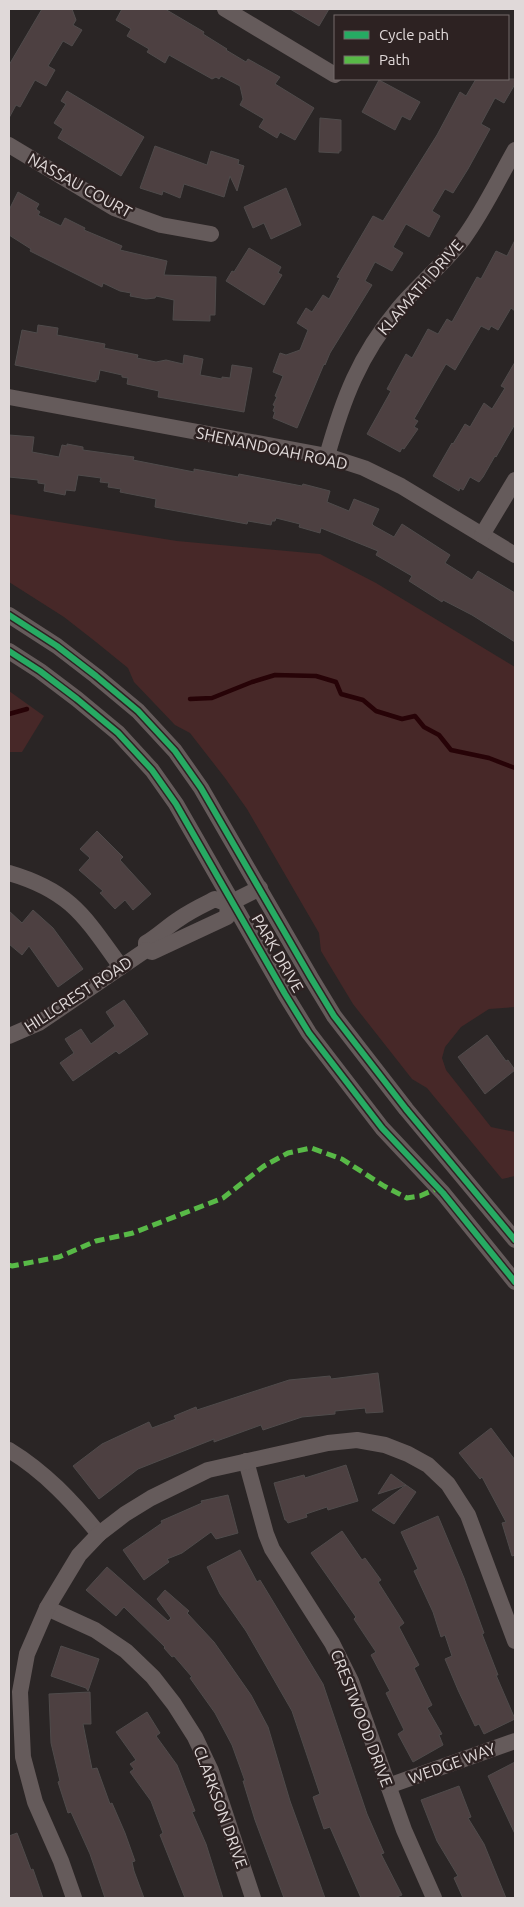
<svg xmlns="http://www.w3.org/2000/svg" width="524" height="1907" viewBox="0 0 524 1907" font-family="Ubuntu,sans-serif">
  <rect width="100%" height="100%" fill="#2a2525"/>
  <g fill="#472828">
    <polygon points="9,514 177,541 320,554 376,583 515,667 515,1007 489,1009 461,1027 445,1047 442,1058 446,1070 491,1127 515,1132 515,1176 502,1179 427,1088 412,1079 353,1004 321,951 319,933 247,809 225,778 190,733 175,725 134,682 128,668 96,642 64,617 9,582"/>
    <polygon points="9,691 44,716 22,752 9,752"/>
  </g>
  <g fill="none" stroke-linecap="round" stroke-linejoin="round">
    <g stroke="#270307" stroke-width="4.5">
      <polyline points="190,699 212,698 252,682 275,675 316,676 336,682 341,694 363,700 376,711 402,719 415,716 424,727 439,735 451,750 489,758 515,768"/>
      <polyline points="9,714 27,709"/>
    </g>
  </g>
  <g fill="#4d4041" stroke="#4f4b4b">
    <polygon points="42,9 72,9 76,20 73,25 82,30 72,46 63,41 48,66 55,70 46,86 35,80 20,107 16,105 9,118 9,65"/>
    <polygon points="122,9 165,9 204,32 203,34 227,49 226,50 246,62 248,59 280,77 275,84 314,108 295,140 280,132 277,138 259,127 264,119 240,105 243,99 240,86 221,76 219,79 216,77 212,79 169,55 165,63 147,52 149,49 127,36 131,29 116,20"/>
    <polygon points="290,9 329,9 319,26"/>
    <polygon points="476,79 515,79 515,84 504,103 495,98 481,124 490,129 468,169 453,193 445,189 432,211 440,216 429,237 406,224 393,247 403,253 392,271 375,262 365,281 372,285 330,353 325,365 324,364 297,428 273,418 275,412 273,411 275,406 273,405 277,397 275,396 283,376 273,372 280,353 286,355 300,350 308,330 297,323 306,308 312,312 323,295 329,299 340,278 337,277 373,216 383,221 437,135 460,92 466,96"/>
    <polygon points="379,80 420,102 410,120 402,116 395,130 362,112"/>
    <polygon points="67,91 144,137 121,176 58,138 63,129 54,123 66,104 61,101"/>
    <polygon points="320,118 341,120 341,151 339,151 339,153 319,152"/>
    <polygon points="155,146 207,165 211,151 239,160 238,164 244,166 237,191 230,176 224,197 184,184 180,198 163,191 162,195 140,188"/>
    <polygon points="286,188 301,225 271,239 264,223 253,228 244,207"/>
    <polygon points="18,192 39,204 36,209 40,212 38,215 61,226 65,218 85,228 84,230 122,246 120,250 167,261 164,275 216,277 215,315 210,315 210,321 173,320 174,300 156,296 155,298 146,299 130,296 131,293 120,291 103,283 102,287 30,251 31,249 9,235 9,210"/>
    <polygon points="515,240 515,311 511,308 498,330 491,326 489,330 481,326 455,370 446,364 414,419 418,421 414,427 418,429 404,449 402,448 400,452 367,434 391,391 387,389 406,354 412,358 428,329 438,334 447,319 452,322 477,277 481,279 496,251 507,256"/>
    <polygon points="249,248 281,267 278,273 282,275 264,305 226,281 232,271 234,272"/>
    <polygon points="38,325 58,328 57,335 105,344 104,348 138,355 137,358 156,362 166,360 183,364 184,355 203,359 200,375 222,379 222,377 230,378 232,365 252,368 244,412 158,397 159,391 127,384 128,378 122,377 122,375 100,370 98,380 96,379 96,382 15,365 22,330 37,333"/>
    <polygon points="515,362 515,424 496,457 495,456 483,477 479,482 470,477 463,490 460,488 459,491 433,476 452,443 453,444 465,424 470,427 484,403 492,409 505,388 501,386"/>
    <polygon points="9,435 34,437 32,452 59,457 62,445 67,446 67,444 83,447 83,450 134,457 133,460 194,472 194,469 238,477 239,474 302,486 303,484 330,491 327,502 349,511 354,499 379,509 372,524 374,526 394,537 402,524 450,555 445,563 472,580 478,571 515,593 515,642 472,615 443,600 442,602 409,581 412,576 376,555 378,551 321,528 320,533 299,527 300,524 276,518 275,521 272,521 271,525 248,521 247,524 155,507 156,499 120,492 121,489 108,487 109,483 100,482 101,478 78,475 75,491 66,490 65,495 44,491 45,484 38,483 38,480 9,477"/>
    <polygon points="97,831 123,857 120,860 151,894 133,910 125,900 115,909 100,893 103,891 79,870 90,858 80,849"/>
    <polygon points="33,910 53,928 83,969 58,987 29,946 22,955 9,944 9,911 22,923"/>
    <polygon points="124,1000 148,1034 119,1054 116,1051 73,1081 60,1063 74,1053 65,1039 81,1029 91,1044 115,1026 106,1012"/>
    <polygon points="487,1035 506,1061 508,1060 515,1070 485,1094 458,1057"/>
    <polygon points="378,1373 383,1412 366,1413 365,1408 335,1411 335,1414 302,1417 263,1430 261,1425 214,1442 214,1439 138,1469 99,1499 73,1466 102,1444 149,1422 152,1428 176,1419 174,1416 196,1407 197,1410 289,1380 330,1376 331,1379"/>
    <polygon points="491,1428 515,1460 515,1555 512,1556 502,1523 506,1522 482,1477 480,1479 459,1453"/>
    <polygon points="346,1465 358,1501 328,1510 327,1507 306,1514 307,1517 288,1523 286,1520 285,1520 274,1483 304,1475 305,1478"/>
    <polygon points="391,1474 406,1485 378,1494"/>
    <polygon points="406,1485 416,1492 394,1524 372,1510"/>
    <polygon points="228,1495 238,1533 216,1539 211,1532 182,1553 167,1559 169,1562 144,1580 123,1550 162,1523 161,1521 202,1503 201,1501"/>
    <polygon points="438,1516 464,1578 484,1633 482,1634 498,1675 496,1675 515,1719 484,1734 479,1724 475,1726 458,1690 445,1659 452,1656 445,1635 441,1637 433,1612 414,1571 418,1569 401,1532"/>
    <polygon points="342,1531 362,1560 365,1558 381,1580 378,1582 404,1623 399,1627 419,1665 414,1668 432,1705 427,1708 442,1734 439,1735 443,1745 413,1762 398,1734 404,1730 386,1693 390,1691 371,1655 376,1652 354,1619 356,1617 311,1553"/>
    <polygon points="240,1550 257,1582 260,1580 323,1684 367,1814 384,1853 381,1854 402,1895 394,1898 361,1898 330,1827 324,1829 313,1797 320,1794 292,1711 246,1631 220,1594 207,1567"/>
    <polygon points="107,1567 168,1621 171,1618 157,1599 165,1590 189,1611 187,1613 214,1642 251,1695 268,1727 290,1801 325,1898 284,1898 255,1820 243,1781 245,1781 232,1745 215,1713 190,1678 192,1677 174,1656 172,1657 164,1648 165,1647 124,1607 116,1616 86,1590"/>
    <polygon points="61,1646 99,1659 88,1691 86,1688 51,1676"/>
    <polygon points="90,1692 91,1724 83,1724 92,1769 97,1768 110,1804 112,1803 125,1833 135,1861 132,1862 134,1871 144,1898 105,1898 90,1854 71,1812 68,1813 58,1782 60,1781 51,1743 49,1694"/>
    <polygon points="147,1712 160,1733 156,1736 177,1765 195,1811 192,1812 206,1844 223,1898 185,1898 160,1835 163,1833 151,1801 130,1772 134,1769 130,1764 136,1760 116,1732"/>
    <polygon points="515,1762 515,1834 488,1776"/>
    <polygon points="459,1786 471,1817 468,1818 484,1844 506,1898 463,1898 454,1878 458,1876 437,1841 421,1800"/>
    <polygon points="17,1833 31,1870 33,1869 43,1898 9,1898 9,1836"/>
  </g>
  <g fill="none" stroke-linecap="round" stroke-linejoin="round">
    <g stroke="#655b5b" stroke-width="16">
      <polyline points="225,9 335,75"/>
      <polyline points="9,145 114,208 161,225 211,234"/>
      <polyline points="9,397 327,456 364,468 401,486 515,555"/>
      <path d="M327,456C343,399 359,356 398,309C418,285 443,265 463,239C483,212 498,180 515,150"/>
      <polyline points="482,535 515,480"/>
      <polyline points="9,615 57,646 96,676 138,711 175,751 201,788 311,978 334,1016 406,1109 515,1240"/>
      <polyline points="9,651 40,671 77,699 118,733 152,770 176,804 285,994 309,1033 382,1128 443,1193 515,1282"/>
      <path d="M9,873C71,891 85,917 121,967"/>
      <path d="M146,950V943C158,936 168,926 179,919C190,911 203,905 215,899L228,904L260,888"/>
      <polyline points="9,1036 39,1023 146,950 152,952 227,917 228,904"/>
      <path d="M9,1450C45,1472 72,1501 99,1534"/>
      <polyline points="246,1461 266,1534 272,1549 332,1643 351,1681 404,1830 434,1898"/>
      <polyline points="47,1608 95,1630 126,1651 153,1677 174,1704 195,1737 211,1771 253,1898"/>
      <polyline points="388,1786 515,1741"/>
      <polyline points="74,1898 61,1861 35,1802 23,1757 20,1692 27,1654 47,1608 79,1555 99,1534 125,1514 151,1498 208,1470 328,1443 357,1440 385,1445 408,1454 428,1465 448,1484 468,1515 515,1641"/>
    </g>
    <polyline stroke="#58b947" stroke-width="5" stroke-dasharray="10 5" stroke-linecap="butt" points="9,1265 12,1266 59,1257 96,1241 133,1233 223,1198 264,1166 288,1153 311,1148 342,1159 384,1186 407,1198 420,1196 438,1188"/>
    <g stroke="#2d2222" stroke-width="9">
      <g id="cycleway">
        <polyline points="9,615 57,646 96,676 138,711 175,751 201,788 311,978 334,1016 406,1109 515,1240"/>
        <polyline points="9,651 40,671 77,699 118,733 152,770 176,804 285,994 309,1033 382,1128 443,1193 515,1282"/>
      </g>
    </g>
    <use href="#cycleway" stroke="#26ab63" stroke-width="6"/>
  </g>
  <g text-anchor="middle" stroke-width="5" stroke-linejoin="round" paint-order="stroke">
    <g font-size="16" fill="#e0d9d9" stroke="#2d2222">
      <text transform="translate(80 185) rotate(29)" y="6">NASSAU COURT</text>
      <text transform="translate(420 287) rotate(-49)" y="6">KLAMATH DRIVE</text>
      <text transform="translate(272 448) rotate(12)" y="6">SHENANDOAH ROAD</text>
      <text transform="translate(278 953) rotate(60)" y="6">PARK DRIVE</text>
      <text transform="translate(78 994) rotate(-33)" y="6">HILLCREST ROAD</text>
      <text transform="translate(362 1718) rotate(69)" y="6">CRESTWOOD DRIVE</text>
      <text transform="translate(452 1763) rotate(-20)" y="6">WEDGE WAY</text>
      <text transform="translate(221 1807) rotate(70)" y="6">CLARKSON DRIVE</text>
    </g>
  </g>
  <rect width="524" height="1907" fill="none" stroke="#e0d9d9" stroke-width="20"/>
  <rect x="334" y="15" width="175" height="65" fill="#2d2222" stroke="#756b6b"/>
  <rect x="344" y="31" width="25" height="8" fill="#26ab63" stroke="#756b6b"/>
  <text x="379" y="40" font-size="15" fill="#e0d9d9">Cycle path</text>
  <rect x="344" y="56" width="25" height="8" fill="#58b947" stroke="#756b6b"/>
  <text x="379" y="65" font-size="15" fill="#e0d9d9">Path</text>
</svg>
